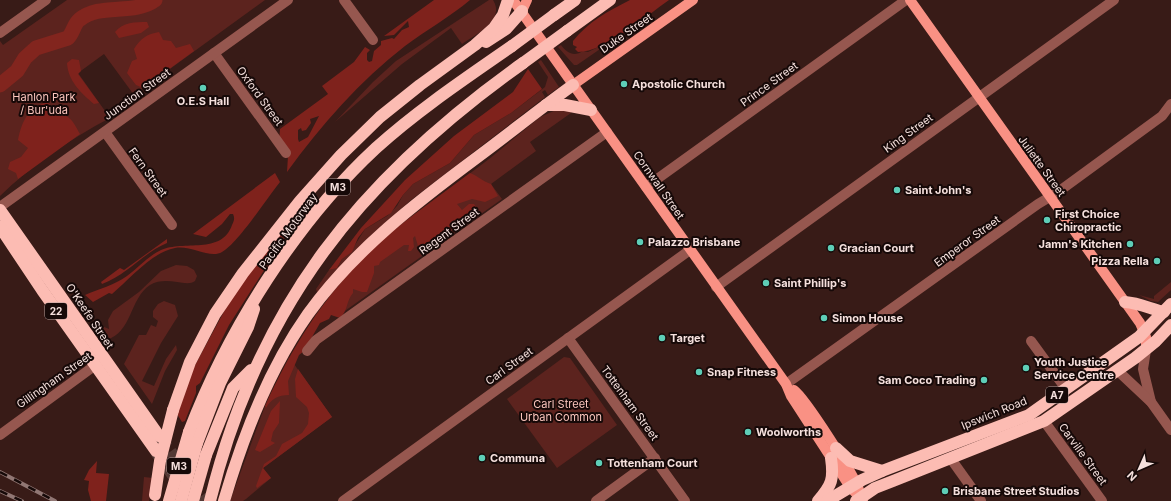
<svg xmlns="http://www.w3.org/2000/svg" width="1171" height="501" viewBox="0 0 1171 501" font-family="Inter,sans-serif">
  <rect width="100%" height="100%" fill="#381b17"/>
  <g fill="#5c231e">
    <path d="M67,0H265L134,95L104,54L78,73L110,118C70,139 32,165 0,196V41L3,45Z"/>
    <path d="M489,0H493C506,20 475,35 462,44L451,28L402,64L335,122L373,82L396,61Z"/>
    <path d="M616,38L577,65H574L558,47L561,45C567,53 574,57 583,51L588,52Z"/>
    <polygon points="541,60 559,87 548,95 545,90 542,92 545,97 411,200 367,239 319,292 317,292 316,289 329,270 338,267 342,259 350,253 365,229 387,216 397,206 403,195 413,184 450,163 474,135 511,113 532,97 545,87 548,77 538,62"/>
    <polygon points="569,109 571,113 530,142 536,151 491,184 502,199 342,313 329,296 367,255 395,230 489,159 540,117 556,110"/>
    <path d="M176,265L187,266L194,270L197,276L195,281C186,288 167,275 150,285C129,299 133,332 106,340L95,323L109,329L108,320L113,311L139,292L161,271Z"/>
    <polygon points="1171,282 1171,290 1158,302 1151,301 1139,295 1154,299 1154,296"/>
    <polygon points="164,301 175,305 178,316 161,343 142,381 154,386 166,359 176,345 177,350 165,371 152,404 124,364 139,335 146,335 151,325 156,327 158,321 153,317 153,311 158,304"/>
    <polygon points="289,357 332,417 263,468 271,478 246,499 243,501 230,501 265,406"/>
    <polygon points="564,357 570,358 617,425 557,468 507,399"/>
    <polygon points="144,477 153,478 149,501 142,501"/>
  </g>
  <g fill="#7f221c" fill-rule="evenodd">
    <path d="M434,0H470C450,17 426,30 405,46C360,81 321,125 287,172L288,156L279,142L280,129L328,94L322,86L354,62L365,47L370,50L367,53V60L369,62L372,61L374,51L381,45V41L392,38L394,39L402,30L409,27L408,21L394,35L384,36ZM319,116L308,137L299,142L298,139V130L301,128L302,131L306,130L311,123L310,119Z"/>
    <path d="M630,0H669C646,16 605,52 578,52L575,49L577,47L573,45V41C588,22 608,11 630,0Z"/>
    <path d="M147,22L149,27L141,33L119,38L115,32C123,22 135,22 147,22Z"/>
    <path d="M159,32L163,40L171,41L176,48L190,44L194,51L143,88L136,85L127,73L132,61L137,59L134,49C140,39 147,34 159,32Z"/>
    <path d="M72,59L79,60L81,71L78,74L99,103L94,104C81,93 68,81 67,63Z"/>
    <polygon points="528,69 542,89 511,113 474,135 450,163 413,184 403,195 391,213 365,229 358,238 352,252 342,259 337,268 329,270 361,228 405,180 454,136 513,92"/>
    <path d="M48,102L55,112C70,115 73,121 80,134L18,179L16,173L8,169L10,162L21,157L28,148L18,140C22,121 28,107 48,102Z"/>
    <path d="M275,173L280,182C268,197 237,244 222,252C210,259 191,245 175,248C152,252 130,279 112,294L109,293L93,302L85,295C99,289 114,285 127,276C138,268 148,256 161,250C183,240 222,255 232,225C234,221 235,218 233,214H230L222,224L206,237L193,234Z"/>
    <path d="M470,173C478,176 482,181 491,184L498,196L485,202L472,199L457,204L462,210L469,204H474L476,207V217L467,222L453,225L449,229C450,239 439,244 430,244L423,251L418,246L415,236L413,238L414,247L411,251H408L409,245H404L380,262L379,265L374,266V273L367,292H362L353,289V293C346,301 348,311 340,318L331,315L329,319L320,323L304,351L299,355L288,381L289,395C278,395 271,399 266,408L265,406C297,336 335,279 395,229C419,210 445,192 470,173Z"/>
    <polygon points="283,232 286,236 229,325 200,383 196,386 196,393 185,421 182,422 177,414 194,367 227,306 246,277"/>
    <path d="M167,239V243C143,253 127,275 102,284L101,282L120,268L124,270Z"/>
    <polygon points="298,369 332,417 263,468 271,478 257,488 256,486 264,464 276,456 282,444 302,433 308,424 309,413 307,407 296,397 295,379"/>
    <polygon points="280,401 279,423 273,432 271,441 275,443 260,452 255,450 271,411"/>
    <polygon points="97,461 96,473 109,474 106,501 91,501 88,490 89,481 84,480 89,470"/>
  </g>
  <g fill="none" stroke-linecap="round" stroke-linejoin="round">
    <path stroke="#82251e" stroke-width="15" d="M0,85L17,71L25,58L36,48L68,38C73,33 74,24 79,20C100,2 133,16 155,0"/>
    <g stroke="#543935" stroke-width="12" stroke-dasharray="12 6" stroke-linecap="butt">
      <polyline points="160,437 206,501"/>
      <polyline points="156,452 180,485"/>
    </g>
    <g stroke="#96574f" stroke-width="10">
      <polyline points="344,0 373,40"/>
      <polyline points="0,33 46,0"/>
      <polyline points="214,53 286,153"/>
      <polyline points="105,132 172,225"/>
      <polyline points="646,187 906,0"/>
      <polyline points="0,207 288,0"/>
      <polyline points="716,287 1114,0"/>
      <polyline points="568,338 685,501"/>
      <polyline points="1031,341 1066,389"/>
      <polyline points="1146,350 1143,369 1151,402"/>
      <polyline points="307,351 316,340 607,132"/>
      <polyline points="1118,371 1151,402 1171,430"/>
      <polyline points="786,384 1038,204 1058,192 1162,116 1171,104"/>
      <polyline points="1044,421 1102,501"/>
      <polyline points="0,435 101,361"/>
      <polyline points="951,459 981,501"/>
      <polyline points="343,501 690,250"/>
      <polyline points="596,501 655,458"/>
    </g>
    <g stroke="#f99184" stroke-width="10">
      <polyline points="513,0 786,384 791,396 850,487 863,501"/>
      <polyline points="910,0 1140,323 1146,337 1146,350"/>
      <polyline points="522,11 527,0"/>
      <polyline points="573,85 693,0"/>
      <path d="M794,390C805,398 856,477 859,490"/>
    </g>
    <g stroke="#fcbcb3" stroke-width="12">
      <polyline points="554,15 575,0"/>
      <polyline points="567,31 610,0"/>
      <polyline points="486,42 506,29 522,11"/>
      <polyline points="546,105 565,105 591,110"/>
      <polyline points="0,210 159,436"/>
      <polyline points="0,227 42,290 156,451"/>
      <path d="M1125,302C1139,303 1151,309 1164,312"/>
      <polyline points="173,410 190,362 215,314 243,273 300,201 341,155 380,117 420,85 475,45 494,28 503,15 508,0"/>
      <path d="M189,432C228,330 296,222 376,148C418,110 466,78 512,46"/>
      <polyline points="197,443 220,383 248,327 254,309"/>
      <polyline points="836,448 850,461 882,471"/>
      <polyline points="206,455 233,388 251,370"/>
      <path d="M210,501C258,305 361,178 523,63"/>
      <path d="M224,501C243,436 269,369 308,314C354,250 417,202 479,156C510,133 541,108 573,85"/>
      <path d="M818,501C832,485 834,479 831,458"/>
      <polyline points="827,501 862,480 882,471 1029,415 1139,337 1171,304"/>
      <polyline points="856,501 875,488 893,481 1044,421 1135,358 1156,341 1171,325"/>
    </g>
    <g stroke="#917774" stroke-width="4">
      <g id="rail">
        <polyline points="0,472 55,501"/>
        <polyline points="0,491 22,501"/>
      </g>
    </g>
    <use href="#rail" stroke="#160908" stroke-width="2.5" stroke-dasharray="8" stroke-linecap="butt"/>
    <g stroke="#fcbcb3" stroke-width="12">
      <polyline points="512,46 554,15"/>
      <polyline points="523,63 567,31"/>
      <polyline points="155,495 160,461 173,410"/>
      <polyline points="169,501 189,432"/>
      <polyline points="181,501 197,443"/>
      <polyline points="193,501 206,455"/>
    </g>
  </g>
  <g fill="#5eceb7" stroke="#160908" stroke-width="1.5">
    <circle cx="624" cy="84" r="4"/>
    <circle cx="203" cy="88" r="4"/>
    <circle cx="897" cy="190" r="4"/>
    <circle cx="1047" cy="220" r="4"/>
    <circle cx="640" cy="242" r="4"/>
    <circle cx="1130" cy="244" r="4"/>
    <circle cx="831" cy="248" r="4"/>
    <circle cx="1157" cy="261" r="4"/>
    <circle cx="766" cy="283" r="4"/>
    <circle cx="824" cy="318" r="4"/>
    <circle cx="662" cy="338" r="4"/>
    <circle cx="1026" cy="368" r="4"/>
    <circle cx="699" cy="372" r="4"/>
    <circle cx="984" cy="380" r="4"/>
    <circle cx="748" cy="432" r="4"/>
    <circle cx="482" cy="458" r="4"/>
    <circle cx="599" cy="463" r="4"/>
    <circle cx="945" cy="491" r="4"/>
  </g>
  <g text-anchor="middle" stroke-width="4" stroke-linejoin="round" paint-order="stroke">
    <g fill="#160908" stroke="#b2a09d" stroke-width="1">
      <rect x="326" y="179" width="24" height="16" rx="3"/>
      <rect x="45" y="303" width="22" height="16" rx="3"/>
      <rect x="1046" y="387" width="22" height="16" rx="3"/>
      <rect x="167" y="458" width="24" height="16" rx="3"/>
    </g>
    <g font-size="10" font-weight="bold" fill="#f5e0dd">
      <text x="338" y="191">M3</text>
      <text x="56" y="315">22</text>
      <text x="1057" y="399">A7</text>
      <text x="179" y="470">M3</text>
    </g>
    <g font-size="11" fill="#f5e0dd" stroke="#160908">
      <text transform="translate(626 33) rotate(-35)" y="4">Duke Street</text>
      <text transform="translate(769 84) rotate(-36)" y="4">Prince Street</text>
      <text transform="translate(137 94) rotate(-36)" y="4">Junction Street</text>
      <text transform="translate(260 96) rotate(54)" y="4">Oxford Street</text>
      <text transform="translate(908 133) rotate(-36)" y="4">King Street</text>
      <text transform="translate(1042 166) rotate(54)" y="4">Juliette Street</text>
      <text transform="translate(148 172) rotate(54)" y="4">Fern Street</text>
      <text transform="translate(659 185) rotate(55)" y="4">Cornwall Street</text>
      <text transform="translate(288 231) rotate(-54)" y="4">Pacific Motorway</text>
      <text transform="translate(449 231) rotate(-36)" y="4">Regent Street</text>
      <text transform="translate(967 241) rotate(-36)" y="4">Emperor Street</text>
      <text transform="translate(90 316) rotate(56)" y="4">O'Keefe Street</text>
      <text transform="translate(509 366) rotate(-36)" y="4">Carl Street</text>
      <text transform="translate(54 380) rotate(-35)" y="4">Gillingham Street</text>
      <text transform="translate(630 403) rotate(54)" y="4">Tottenham Street</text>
      <text transform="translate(994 413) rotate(-22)" y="4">Ipswich Road</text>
      <text transform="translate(1083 454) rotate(54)" y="4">Carville Street</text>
    </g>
    <g font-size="11" font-weight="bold" fill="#f5e0dd" stroke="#160908" text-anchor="start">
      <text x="632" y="88">Apostolic Church</text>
      <text x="203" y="105" text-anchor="middle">O.E.S Hall</text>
      <text x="905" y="194">Saint John's</text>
      <text x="1055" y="218">First Choice<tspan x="1055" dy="13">Chiropractic</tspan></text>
      <text x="648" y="246">Palazzo Brisbane</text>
      <text x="1122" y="248" text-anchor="end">Jamn's Kitchen</text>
      <text x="839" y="252">Gracian Court</text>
      <text x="1149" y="265" text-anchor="end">Pizza Rella</text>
      <text x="774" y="287">Saint Phillip's</text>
      <text x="832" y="322">Simon House</text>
      <text x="670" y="342">Target</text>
      <text x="1034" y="366">Youth Justice<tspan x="1034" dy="13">Service Centre</tspan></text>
      <text x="707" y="376">Snap Fitness</text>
      <text x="976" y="384" text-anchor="end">Sam Coco Trading</text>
      <text x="756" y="436">Woolworths</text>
      <text x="490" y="462">Communa</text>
      <text x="607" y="467">Tottenham Court</text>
      <text x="953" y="495">Brisbane Street Studios</text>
    </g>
    <g font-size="11" fill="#fcc6be" stroke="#160908">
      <text x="44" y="101">Hanlon Park<tspan x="44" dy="13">/ Bur'uda</tspan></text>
      <text x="561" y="408">Carl Street<tspan x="561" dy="13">Urban Common</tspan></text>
    </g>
  </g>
  <g transform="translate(1139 469) rotate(225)" stroke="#160908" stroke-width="3" paint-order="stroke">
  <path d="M0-3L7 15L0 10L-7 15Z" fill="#f5e0dd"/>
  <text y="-6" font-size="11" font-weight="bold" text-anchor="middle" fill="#f5e0dd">N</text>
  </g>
</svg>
